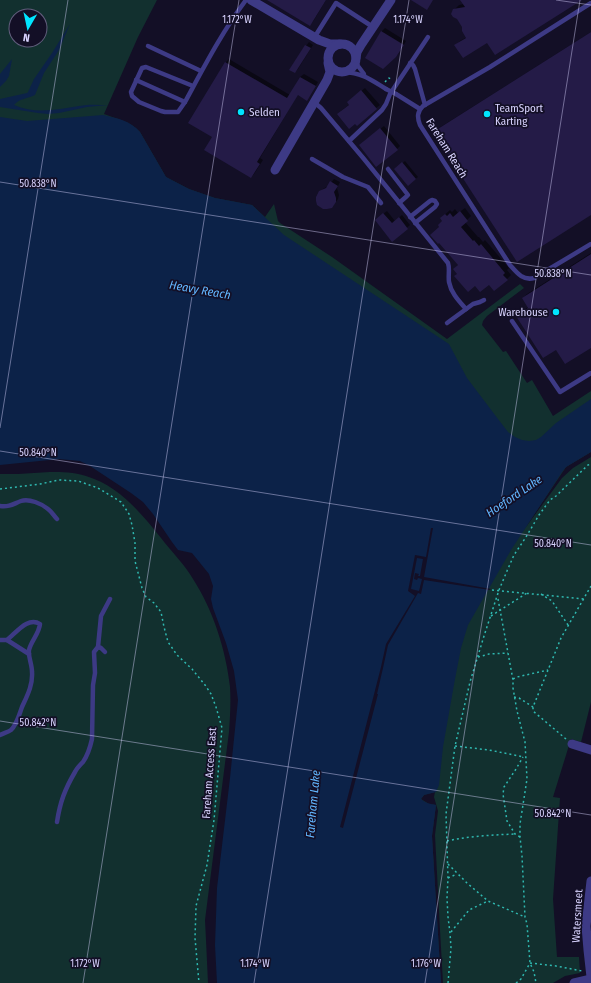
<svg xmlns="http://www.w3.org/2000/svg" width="591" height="983" viewBox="0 0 591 983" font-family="'Fira Sans Condensed',sans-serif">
  <rect width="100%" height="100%" fill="#130f26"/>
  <g fill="#12302f" fill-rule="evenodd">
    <path d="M0,0H157L138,37L104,114C117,119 130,121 140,132L166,177L189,189L215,198L252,205L265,217L274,204L278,221L280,223L332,257L447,339L520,284L524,288L487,316L483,321L482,325L503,352L506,351L527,383L532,380L553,416L591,391V452L566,467L523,531L562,478L573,468L591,457V702L581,742L571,739L553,797L560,798L553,899L557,957H579L580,973L565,976L553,983H443L440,930L435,835L438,811L434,797L435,792L424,795L421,799L429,804L436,805L432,836L441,983L378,820L0,227ZM16,16H40V40H16Z"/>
    <path d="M50,472C62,472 74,472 86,476C119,486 140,512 161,538C171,551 185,565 193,579C213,610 226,650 230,687C231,702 230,717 229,732L205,920L206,940L208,983H0V474H18Z"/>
  </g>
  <g fill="#0c2248">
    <path d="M70,24L59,50L44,73L35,95C27,99 20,98 14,105C36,115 58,109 79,106C89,104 98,105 108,105L87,107L59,113L48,114L38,113L0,107V99L27,93L28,92L34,79L52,53Z"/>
    <polygon points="12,59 9,76 6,81 0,87 0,74"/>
    <path d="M103,115C117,118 131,121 140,132L166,177L189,189L215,198L252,205L284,235L449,344L467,378L498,419L508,432L515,437L522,440L529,441L536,440L541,437L556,423L591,399V452L566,467L562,472L511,550L468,625L461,648L455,679L443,747L439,785L436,792L424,795L421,799C425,803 431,804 436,805L432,836L441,983H217L215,945L216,917L217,888L230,778L238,700L234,671L226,643L213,608L211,599L213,586L209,574L192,553L178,550L172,542L153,514L143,502L131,493L90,466L80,461L59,459L0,465V117L27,121Z"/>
  </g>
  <path fill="#130f26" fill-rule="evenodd" d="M431,528H433L424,577L491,589L490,590L424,580L421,594L418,593L388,645L383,668L377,694H378L343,828L340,827L381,667L386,644L415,596L408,591L415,555L426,557ZM417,558L423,559L420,576H418L419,574L415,573L414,579L417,580L418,578L422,579L419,591L411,589Z"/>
  <g fill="#0007">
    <polygon points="276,0 326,0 314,20 310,25"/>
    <polygon points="461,0 580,0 488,41 456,46 460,41 467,37 463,26 454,10 459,5 464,4"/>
    <polygon points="385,28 406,41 399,53 396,56 366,57 382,31"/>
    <polygon points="591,32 591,214 435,132 439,128"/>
    <polygon points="309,42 313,45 298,69 295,72 306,46"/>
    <polygon points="229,59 290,95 300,77 304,74 318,82 310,96 307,99 298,94 260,158 263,160 254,174 251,177 213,137 190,122 226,62"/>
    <polygon points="365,88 380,105 376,108 341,111 350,104 351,99"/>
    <polygon points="384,126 400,146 397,149 363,142"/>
    <polygon points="405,161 418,177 409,184 398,167"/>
    <polygon points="334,179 340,182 337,188 339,195 338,199 333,206 320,192 323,189 328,186"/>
    <polygon points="465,208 471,216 465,222 478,237 479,237 483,242 485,240 509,268 507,270 511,275 507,279 489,284 476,285 458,273 454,269 459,264 440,242 440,227 443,221 441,218 450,210 452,212 455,209 458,213"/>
    <polygon points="387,211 395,221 402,215 410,225 393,240 379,217"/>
    <polygon points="591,253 591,347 556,348 517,316 522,312 528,307 523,298 527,294"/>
  </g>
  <g fill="#241b47">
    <polygon points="267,0 326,0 310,26"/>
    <polygon points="411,0 433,0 427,10"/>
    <polygon points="460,0 582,0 495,55 487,43 463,58 454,45 466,38 462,31 462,27 457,19 453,17 451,14 453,9 465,7"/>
    <polygon points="381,31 404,45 396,57 383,69 365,58"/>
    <polygon points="591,32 591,215 517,262 433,132"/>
    <polygon points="305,45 311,48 295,73 289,70"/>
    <polygon points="225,62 287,98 300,77 316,86 307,101 298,95 257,162 260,164 251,178 204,150 212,137 188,123"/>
    <polygon points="361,90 377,109 357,126 355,124 349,129 337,114 349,105 347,102"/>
    <polygon points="380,128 398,150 376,167 359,145"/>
    <polygon points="402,162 416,179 408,186 394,169"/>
    <polygon points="330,181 338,186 334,192 336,198 336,202 332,208 327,209 323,209 317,205 316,201 316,197 319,191 326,188"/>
    <polygon points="460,211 468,221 461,227 473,241 474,240 479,246 481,244 505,273 503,275 508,280 494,291 489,285 480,292 475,286 468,292 454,276 457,274 453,269 458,265 439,243 438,244 430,235 439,227 438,225 442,221 440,218 445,214 447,216 450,213 453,217"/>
    <polygon points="383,213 392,223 399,217 408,229 392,242 375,220"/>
    <polygon points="591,254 591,348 565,364 556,350 543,358 516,316 528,308 522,298"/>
  </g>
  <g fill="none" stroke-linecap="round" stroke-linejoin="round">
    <g stroke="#2fb8b0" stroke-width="1.5" stroke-dasharray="2 3" stroke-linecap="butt">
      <polyline points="385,82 389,78 392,80"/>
      <polyline points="0,489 40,484 59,480 78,481 98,488 121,502 129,514 132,525 135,543 135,561 142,588 146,597 154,603 161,612 164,627 168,642 177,655 192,669 205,685 211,694 216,707 222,728 214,820 207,865 196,906 195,938 199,983"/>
      <polyline points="492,590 584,599"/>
      <polyline points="541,594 552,601 568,625"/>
      <polyline points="498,599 513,680 513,688 517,711 525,742 527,779 520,824 520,837 522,856 525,917 527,924 530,963 534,972 536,983"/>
      <polyline points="491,616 527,593"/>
      <polyline points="478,657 489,654 508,653"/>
      <polyline points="513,679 517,677 548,670"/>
      <polyline points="514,697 519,698 533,707"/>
      <polyline points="566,739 533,711 533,707 561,638 591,586"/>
      <polyline points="455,746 489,750 524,757"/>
      <polyline points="520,837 515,834 507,821 503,794 504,787 516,769 523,757"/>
      <path d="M447,841C470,836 492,835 515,834"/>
      <polyline points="448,864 467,883 488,901 525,917"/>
      <polyline points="448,878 457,874"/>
      <polyline points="451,932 469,910 488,901"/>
      <polyline points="530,963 556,966 582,971"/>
      <polyline points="448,983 451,948 450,933 448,917 447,898 448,878 446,814 455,746 470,682 484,636 499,590 507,571 514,555 526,537 539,515 550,500 556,496 588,465 591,464"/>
      <polyline points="516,983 521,979 530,963"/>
    </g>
    <g stroke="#3d3a85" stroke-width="4.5">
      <path d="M591,3L490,67L423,106C417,112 417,117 420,125L510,265C517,273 523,281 534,278L591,244"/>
      <polyline points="314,38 336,3 373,27"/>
      <polyline points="148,46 201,71"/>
      <polyline points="355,60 358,66 364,74"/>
      <polyline points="410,63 413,65 415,69 425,105"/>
      <path d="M344,72C363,73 371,80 386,89"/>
      <polyline points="136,80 185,102"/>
      <path d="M193,86L146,67L142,68L131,92L132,96L139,102L161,111L165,112H178L185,102C204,67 222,32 246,0"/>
      <polyline points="396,94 420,109"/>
      <path d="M314,102L321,108L364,159L448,263C450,269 448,275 449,282C451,293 459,301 466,309"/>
      <polyline points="349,141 382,110 386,104 390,94 428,37"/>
      <polyline points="312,159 343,177 368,187 381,203"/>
      <polyline points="388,169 408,195 407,196 399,203"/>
      <polyline points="410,217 430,201 432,200 435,201 437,204 435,207 415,223"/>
      <polyline points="512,321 560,392 591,373"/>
      <polyline points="447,323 473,304 480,302 484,300"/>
      <path d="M0,506C10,507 13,504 21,501C29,498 42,504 48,509C52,512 54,516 57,519"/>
      <path d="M0,640H7C16,633 28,616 40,624C39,634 31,641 29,650C28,657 32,664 32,672C33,685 27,696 22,707C19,715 17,724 11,730C8,732 4,733 0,735"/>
      <polyline points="7,640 29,654"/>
      <polyline points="98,647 101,648 105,652"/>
      <path d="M57,822C60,802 65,789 75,772C77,768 80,765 83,762C88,755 90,748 92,739L93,685L95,673L94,652L98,647L101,616L110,599"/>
    </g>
    <g stroke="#3d3a85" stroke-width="9">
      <polyline points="251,0 319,40 330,44 340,44"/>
      <circle cx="342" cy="58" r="14"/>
      <polyline points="356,58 357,52 361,45 391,0"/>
      <polyline points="275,170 327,80 330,72 328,63"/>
      <polyline points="572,744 591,750"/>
      <polyline points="591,881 586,926 588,950 591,977"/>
      <polyline points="574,983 591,979"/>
    </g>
    <polyline stroke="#3d3a85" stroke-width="4.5" points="386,89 396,94"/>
  </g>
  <path fill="none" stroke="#d9d4ff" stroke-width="1" stroke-opacity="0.45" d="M556,0L591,5M0,182L591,275M0,428L68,0M0,451L591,545M0,721L591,815M83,983L239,0M254,983L409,0M425,983L580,0"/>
  <g fill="#00e5ff" stroke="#130f26" stroke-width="1.5">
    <circle cx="241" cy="112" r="4"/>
    <circle cx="487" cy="114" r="4"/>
    <circle cx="556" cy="312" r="4"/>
  </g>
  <g text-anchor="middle" stroke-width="3.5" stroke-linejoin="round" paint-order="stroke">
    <g font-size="11" fill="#d9d4ff" stroke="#130f26" text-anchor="start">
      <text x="495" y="112">TeamSport<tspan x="495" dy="13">Karting</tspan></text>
      <text x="249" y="116">Selden</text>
      <text x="548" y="316" text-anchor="end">Warehouse</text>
    </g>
    <g font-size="11" fill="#d9d4ff" stroke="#130f26">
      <text transform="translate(447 148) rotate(58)" y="4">Fareham Reach</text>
      <text transform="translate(209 773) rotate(-86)" y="4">Fareham Access East</text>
      <text transform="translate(577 916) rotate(-87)" y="4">Watersmeet</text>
    </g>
    <g font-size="12" font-style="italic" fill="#62b6ff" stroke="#130f26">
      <text transform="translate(200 290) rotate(10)" y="4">Heavy Reach</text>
      <text transform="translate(514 496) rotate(-34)" y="4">Hoeford Lake</text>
      <text transform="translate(313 804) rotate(-85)" y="4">Fareham Lake</text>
    </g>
  </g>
  <g font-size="10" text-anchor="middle" fill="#d9d4ff" stroke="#130f26" stroke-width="3.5" stroke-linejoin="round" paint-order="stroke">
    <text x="237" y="23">1.172°W</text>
    <text x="408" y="23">1.174°W</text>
    <text x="38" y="187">50.838°N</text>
    <text x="553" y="277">50.838°N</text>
    <text x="38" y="456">50.840°N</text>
    <text x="553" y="547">50.840°N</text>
    <text x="38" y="726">50.842°N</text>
    <text x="553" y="817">50.842°N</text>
    <text x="85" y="967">1.172°W</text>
    <text x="255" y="967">1.174°W</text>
    <text x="426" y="967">1.176°W</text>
  </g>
  <g transform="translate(28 28) rotate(189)"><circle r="19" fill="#130f26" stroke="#625e7d"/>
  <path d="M0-3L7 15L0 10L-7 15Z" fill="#00e5ff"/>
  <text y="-6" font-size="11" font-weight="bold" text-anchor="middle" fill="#d9d4ff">N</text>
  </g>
</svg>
